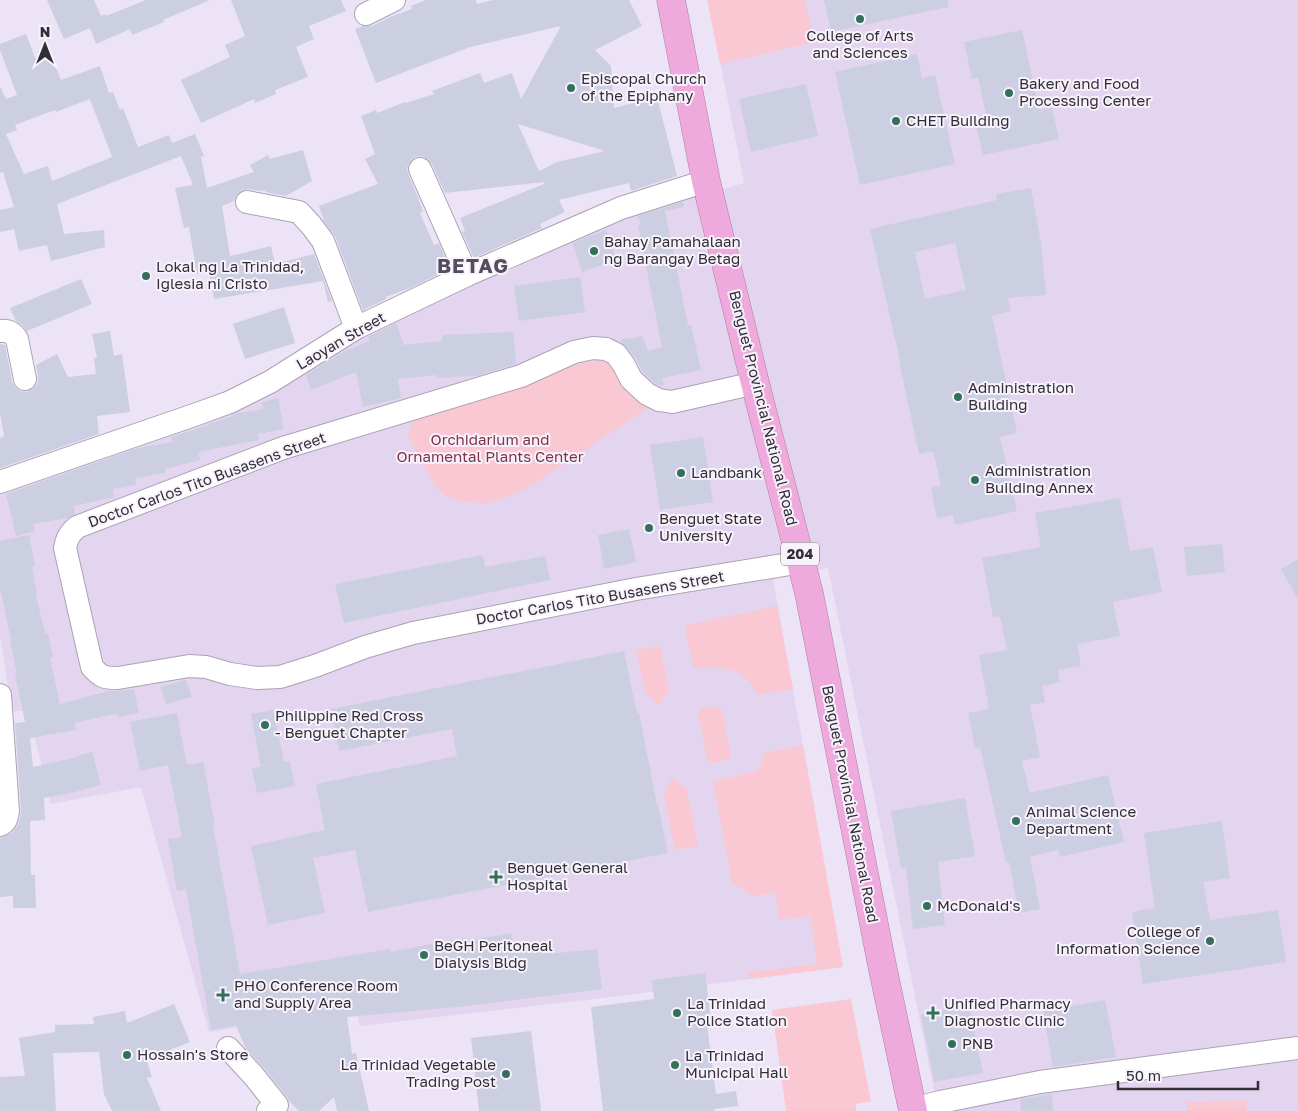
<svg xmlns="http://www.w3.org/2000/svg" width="1298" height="1111" viewBox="0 0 1298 1111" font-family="'Golos Text',sans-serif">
  <rect width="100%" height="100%" fill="#ede3f6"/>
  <polygon fill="#e3d5ef" points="708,0 1298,0 1298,1111 938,1111 937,1105 828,568 773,579 843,967 620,996 360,1026 354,1007 209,1032 141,787 51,804 28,710 12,712 0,636 0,489 207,417 466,283 509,271 626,216 744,183"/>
  <g fill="#fac8d2">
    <polygon points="707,0 805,0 814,42 720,64"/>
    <polygon points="600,360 609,362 653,405 539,481 511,496 484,504 461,501 445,496 436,488 416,452 408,436 411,425 420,416 583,363"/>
    <path d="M777,606L793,689L757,695C748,673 734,668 712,668C706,668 701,669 695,668L693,666L685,629L687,626L690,624Z"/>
    <polygon points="660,646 669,690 659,706 645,692 636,650"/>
    <polygon points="716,706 722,709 731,757 729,759 712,763 709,762 707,759 698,714 701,709"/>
    <path d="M803,745L843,967L750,979L748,972L817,964L810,916L779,920L775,893L754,896L732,883L713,782L756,771C762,765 763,761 763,753Z"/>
    <polygon points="672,778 687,790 698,846 675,850 664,794"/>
    <polygon points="851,999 871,1101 856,1104 856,1111 786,1111 772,1010"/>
    <polygon points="1246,1100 1247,1111 1187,1111 1187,1102"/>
  </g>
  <g fill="#cccee2" fill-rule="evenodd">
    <polygon points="47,0 94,0 101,16 105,14 106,16 146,0 210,0 163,20 164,22 132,35 130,29 96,44 90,28 64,39"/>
    <polygon points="231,0 341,0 346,11 309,26 314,39 296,47 308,77 275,90 276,94 255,103 254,99 201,123 181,80 230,57 225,45 245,36"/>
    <path d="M426,0H476L477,4L493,0H629L642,26L595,50L611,66L614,108L657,97L677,176L631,191L629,183L559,200L565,212L540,224L542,228L474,258L462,232L465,231L460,218L544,184V182L445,193L432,164L428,159L422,156L415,157L410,161L407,168L408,174L418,197L423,212L420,213L434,245L439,243L450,269L410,288L386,297V299L363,310L335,236L324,221L319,206L378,184L365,159L375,154L361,116L376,110L377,113L405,102L406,103L434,94L432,91L480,73L484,83L512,73L521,99L561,26L470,47L376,83L355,29L363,26H372L390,17L412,9L411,6ZM518,124L605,151L557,162L539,171Z"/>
    <polygon points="824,0 948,0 948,7 831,32"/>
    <polygon points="1022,30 1039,110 1052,108 1059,139 983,155 976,126 988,123 978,78 972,79 964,42"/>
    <path d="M26,34L35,58L50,52L61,80L100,66L109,93L113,92L120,110L123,108L138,147L169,135L172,143L195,134L204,156L201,157L207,188L254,172L250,165L268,155L270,159L303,150L312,181L286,196L266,192L264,190L261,191L249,189L243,190L237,194L234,201L222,206L230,256L271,246L275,264L314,254L332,301L328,302L323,281L214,299L209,272L197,274L189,227L184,228L175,188L193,185L181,156L57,204L64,234L104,230L105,247L51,261L47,245L19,251L14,229L0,232V210L14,207L3,172L0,173V88H1L6,99L17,95L0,50V44ZM90,99L112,157L52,181L48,166L24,174L6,134L17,130L15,125L55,110L56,112Z"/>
    <polygon points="917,54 922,78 935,75 955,164 860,185 835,72"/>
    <polygon points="806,84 818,136 751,152 739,99"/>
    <path d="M1031,188L1041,243L1046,295L1008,298L1011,311L992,316L1017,433L1000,437L1017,511L955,525L953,515L937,518L931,488L941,485L933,451L919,454L899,361H900L870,229L997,200L996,194ZM955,243L966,290L925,299L915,252Z"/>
    <polygon points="683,202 684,207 665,211 688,325 691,325 701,370 662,378 664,385 658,385 655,383 642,371 635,357 620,340 642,336 648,351 662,347 638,225 641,225 638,216"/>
    <polygon points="606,230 617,260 582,272 573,243"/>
    <polygon points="580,277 585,312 519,321 514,286"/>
    <polygon points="81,279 92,304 27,331 22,325 16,321 10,308"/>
    <polygon points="284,307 295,343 245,359 233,324"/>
    <polygon points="396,323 404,345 442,341 442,335 513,332 516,364 476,376 436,378 436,375 398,379 401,398 363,407 356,372 311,390 306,375 341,353 370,341 368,337"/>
    <polygon points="110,331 114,356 122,354 130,412 97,416 99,434 0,468 0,438 4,436 0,413 0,344 5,345 12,382 15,387 20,391 27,392 33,389 38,383 38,376 36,365 57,354 68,377 96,374 94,358 97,358 92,334"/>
    <polygon points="278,398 284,429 258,434 259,440 198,452 200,460 165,469 165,473 135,478 136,485 113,489 114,497 74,506 75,514 68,518 33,524 35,531 16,536 6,494 138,448 173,442 171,437 209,425 209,424 233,416 234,414 263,409 262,402"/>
    <polygon points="703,437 713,502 660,510 650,445"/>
    <polygon points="1120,498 1130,551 1153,547 1162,592 1113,602 1120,636 1077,644 1081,666 1058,670 1060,682 1042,686 1045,702 1030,705 1040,757 1022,761 1030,793 1108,775 1124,842 1060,857 1058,850 1030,857 1040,909 1019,913 1009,862 1006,862 980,747 975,748 968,713 989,709 979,655 1007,650 1000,616 993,617 982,558 1041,547 1035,513"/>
    <polygon points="629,529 636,562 604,569 598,535"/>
    <polygon points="29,535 35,566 32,567 37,595 36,596 45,633 48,633 53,657 50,658 60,704 109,691 120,691 134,689 139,713 118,717 117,713 75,723 76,730 30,738 33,767 78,757 77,756 92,752 101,785 75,792 44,798 45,820 30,821 31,875 35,875 36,908 13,908 13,896 0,897 0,838 12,833 18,825 20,818 21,810 15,723 25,722 15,675 17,675 10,640 11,640 0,588 0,541"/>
    <polygon points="1222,544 1225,572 1187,576 1184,547"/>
    <polygon points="483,555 485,567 545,556 550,580 344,623 335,584"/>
    <polygon points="1298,559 1298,599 1281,569"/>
    <polygon points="624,651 637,714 639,713 657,805 658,805 668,853 368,912 355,850 313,858 325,913 268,925 251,846 325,830 316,784 457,756 452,729 339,751 331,709"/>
    <polygon points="186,680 192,697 166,704 161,687"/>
    <polygon points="273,710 284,762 290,761 295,786 257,793 252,768 261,767 251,714"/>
    <polygon points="177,713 187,765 203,762 215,826 213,826 240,974 390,949 391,952 441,942 466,938 466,941 511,933 514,948 547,944 548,954 597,949 602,989 458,1007 347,1017 352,1054 356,1053 369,1111 337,1111 334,1097 319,1111 299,1111 289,1101 287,1097 263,1067 246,1049 236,1026 211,1030 186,889 177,891 168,839 182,837 168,765 140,771 130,722"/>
    <polygon points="965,798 975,856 938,862 945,925 913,929 906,868 901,869 891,811"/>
    <polygon points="1222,821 1230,878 1203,882 1210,920 1278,910 1286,962 1143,984 1132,912 1155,908 1144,833"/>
    <polygon points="705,973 712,1025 707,1025 716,1094 736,1091 738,1106 714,1109 714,1111 603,1111 591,1007 654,999 652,980"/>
    <polygon points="1105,1000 1116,1057 1053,1067 1043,1011"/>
    <polygon points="174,1004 190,1042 146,1059 152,1077 147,1078 161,1111 112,1111 104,1094 99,1052 53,1053 56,1111 0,1111 0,1077 25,1076 19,1038 55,1032 55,1025 94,1024 93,1017 125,1011 127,1023"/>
    <polygon points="969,1005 983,1073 934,1082 921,1014"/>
    <polygon points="531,1031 541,1111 479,1111 471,1038"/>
    <polygon points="1052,1094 1053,1111 1021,1111 1020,1099"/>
  </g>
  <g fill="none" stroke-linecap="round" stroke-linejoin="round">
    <g stroke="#aba2b4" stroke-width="24">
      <g id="street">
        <polyline points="366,14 394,0"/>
        <polyline points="420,169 467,275"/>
        <polyline points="247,202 299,212 311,225 323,241 356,328"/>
        <path d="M0,331C8,330 13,333 17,339L25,379"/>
        <path d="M755,383L672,402L659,400L647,394L631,379L624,365L616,354L606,349L593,348L574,352L521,376L283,448L77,527C69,534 67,538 65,548L92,667C101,677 104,678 118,678L189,666L206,667L230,674L257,678L280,677L315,666L365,647L413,633L636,589L802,562"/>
        <polyline points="0,482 197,414 230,402 270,382 356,328 467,275 621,208 706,181"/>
        <path d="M0,695L8,811C7,817 7,822 0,825"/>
        <polyline points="228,1048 253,1075 277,1105 268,1111"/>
        <polyline points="913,1109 940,1102 1040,1082 1298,1048"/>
      </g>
    </g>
    <g stroke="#ac7fa2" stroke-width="29">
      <polyline id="highway" points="671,0 706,181 755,383 809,593 882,965 913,1111"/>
    </g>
    <use href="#street" stroke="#fff" stroke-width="22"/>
    <use href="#highway" stroke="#eeaadc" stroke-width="28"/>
  </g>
  <g fill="#336f5a" stroke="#f8f2fd" stroke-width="2">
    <circle cx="860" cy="19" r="5"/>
    <circle cx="571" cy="88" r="5"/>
    <circle cx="1009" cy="93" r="5"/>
    <circle cx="896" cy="121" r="5"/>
    <circle cx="594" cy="251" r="5"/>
    <circle cx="146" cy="276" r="5"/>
    <circle cx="958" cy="397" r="5"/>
    <circle cx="681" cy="473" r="5"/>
    <circle cx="975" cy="480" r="5"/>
    <circle cx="649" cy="528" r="5"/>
    <circle cx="265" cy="725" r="5"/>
    <circle cx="1016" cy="821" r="5"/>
    <path d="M493.5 869.5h5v5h5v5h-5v5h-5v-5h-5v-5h5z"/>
    <circle cx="927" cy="906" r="5"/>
    <circle cx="1210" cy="941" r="5"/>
    <circle cx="424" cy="955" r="5"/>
    <path d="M220.5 987.5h5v5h5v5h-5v5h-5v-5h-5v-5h5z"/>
    <circle cx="677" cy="1013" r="5"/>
    <path d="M930.5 1005.5h5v5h5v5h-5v5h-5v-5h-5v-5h5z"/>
    <circle cx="952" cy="1044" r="5"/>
    <circle cx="127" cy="1055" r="5"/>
    <circle cx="675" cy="1065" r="5"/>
    <circle cx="506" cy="1074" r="5"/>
  </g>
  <g text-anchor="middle" stroke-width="4" stroke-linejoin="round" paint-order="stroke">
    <rect fill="#f8f2fd" stroke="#6d6971" stroke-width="1" x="781" y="542.5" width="38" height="23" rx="4"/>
    <g font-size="14" font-weight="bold" fill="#322e35">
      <text x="800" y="559">204</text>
    </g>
    <g font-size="15" fill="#322e35" stroke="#f8f2fd" text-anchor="start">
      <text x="860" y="41" text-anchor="middle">College of Arts<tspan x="860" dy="17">and Sciences</tspan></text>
      <text x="581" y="84">Episcopal Church<tspan x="581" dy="17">of the Epiphany</tspan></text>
      <text x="1019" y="89">Bakery and Food<tspan x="1019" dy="17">Processing Center</tspan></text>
      <text x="906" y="126">CHET Building</text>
      <text x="604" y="247">Bahay Pamahalaan<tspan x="604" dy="17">ng Barangay Betag</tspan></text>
      <text x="156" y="272">Lokal ng La Trinidad,<tspan x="156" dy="17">Iglesia ni Cristo</tspan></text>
      <text x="968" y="393">Administration<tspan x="968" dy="17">Building</tspan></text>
      <text x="985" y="476">Administration<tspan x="985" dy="17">Building Annex</tspan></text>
      <text x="691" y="478">Landbank</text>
      <text x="659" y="524">Benguet State<tspan x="659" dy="17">University</tspan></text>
      <text x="275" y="721">Philippine Red Cross<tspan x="275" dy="17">- Benguet Chapter</tspan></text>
      <text x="1026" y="817">Animal Science<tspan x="1026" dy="17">Department</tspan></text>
      <text x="507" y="873">Benguet General<tspan x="507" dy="17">Hospital</tspan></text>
      <text x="937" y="911">McDonald's</text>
      <text x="1200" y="937" text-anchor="end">College of<tspan x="1200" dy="17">Information Science</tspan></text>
      <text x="434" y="951">BeGH Peritoneal<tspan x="434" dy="17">Dialysis Bldg</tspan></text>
      <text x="234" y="991">PHO Conference Room<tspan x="234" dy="17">and Supply Area</tspan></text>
      <text x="687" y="1009">La Trinidad<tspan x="687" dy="17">Police Station</tspan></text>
      <text x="944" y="1009">Unified Pharmacy<tspan x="944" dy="17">Diagnostic Clinic</tspan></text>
      <text x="962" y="1049">PNB</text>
      <text x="137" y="1060">Hossain's Store</text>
      <text x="685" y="1061">La Trinidad<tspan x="685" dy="17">Municipal Hall</tspan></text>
      <text x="496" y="1070" text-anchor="end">La Trinidad Vegetable<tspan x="496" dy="17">Trading Post</tspan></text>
    </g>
    <g font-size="15" fill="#322e35" stroke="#f8f2fd">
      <text transform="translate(341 341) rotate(-30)" y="5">Laoyan Street</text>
      <text transform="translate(763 408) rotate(76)" y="5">Benguet Provincial National Road</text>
      <text transform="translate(207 480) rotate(-20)" y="5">Doctor Carlos Tito Busasens Street</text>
      <text transform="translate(600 598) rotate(-10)" y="5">Doctor Carlos Tito Busasens Street</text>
      <text transform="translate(850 804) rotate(79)" y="5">Benguet Provincial National Road</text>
    </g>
    <g font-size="15" fill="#7f3349" stroke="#f8f2fd">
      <text x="490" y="445">Orchidarium and<tspan x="490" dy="17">Ornamental Plants Center</tspan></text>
    </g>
    <g font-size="20" font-weight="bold" letter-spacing="1" fill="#554d5d" stroke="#f8f2fd">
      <text x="473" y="273">BETAG</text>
    </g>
  </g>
  <g transform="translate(45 45)" stroke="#f8f2fd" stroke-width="4" paint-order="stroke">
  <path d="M0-4L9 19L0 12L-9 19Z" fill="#322e35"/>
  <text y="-8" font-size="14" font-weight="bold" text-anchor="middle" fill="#322e35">N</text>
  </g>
  <path d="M1118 1081v8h140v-8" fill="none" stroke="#322e35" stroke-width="2.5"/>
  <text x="1126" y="1081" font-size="15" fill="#322e35" stroke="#f8f2fd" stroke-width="4" paint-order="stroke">50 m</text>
</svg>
